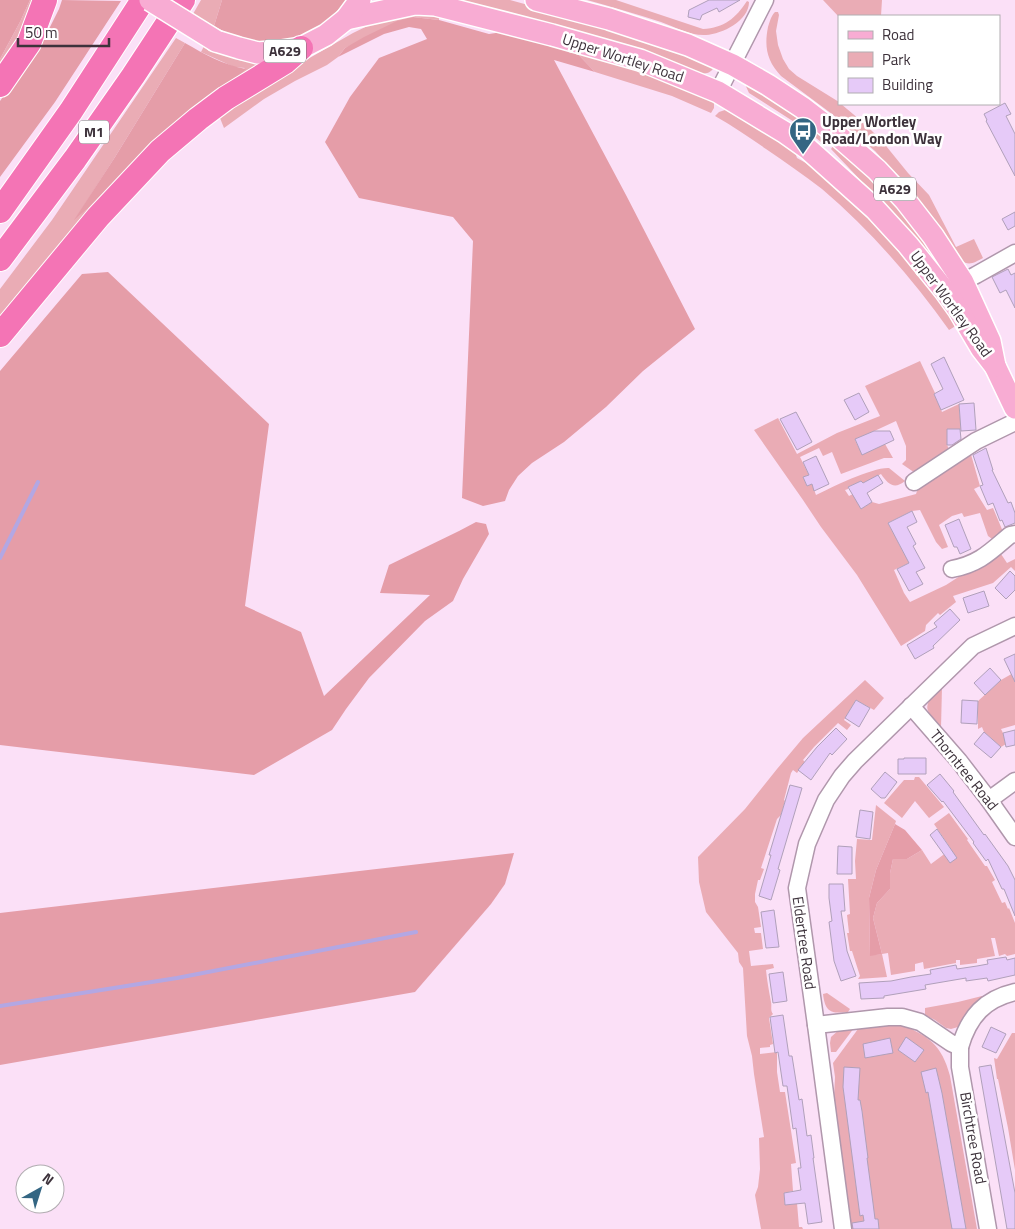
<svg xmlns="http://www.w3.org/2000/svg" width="1015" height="1229" viewBox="0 0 1015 1229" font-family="'Titillium Web',sans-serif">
  <rect width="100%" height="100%" fill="#fbe0f7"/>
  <g fill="#eaacb5">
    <polygon points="30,0 35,0 20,42 0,72 0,59 20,22"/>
    <polygon points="201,0 222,0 214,26 193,14"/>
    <path d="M448,0H510L637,35L714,67C711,73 707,73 702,74Z"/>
    <path d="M587,0H616L703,29C724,28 736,18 747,1L749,2C749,21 722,34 706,35C691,36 675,27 661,22C637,14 612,7 587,0Z"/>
    <polygon points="823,0 882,0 881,16 839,17"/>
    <polygon points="426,10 439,17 439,20 413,17 345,48 338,57 327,65 295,81 264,99 224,128 220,118 228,105 353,33 386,17"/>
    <path d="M775,12H778L779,15L776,31L778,45L783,59L789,69L797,76L839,102V104H841L865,124L882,141L908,173L929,195L956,247L974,239L983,258C975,262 969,267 961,260L921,203L900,178L875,151L832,114L781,76C767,61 764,47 768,27C770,21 771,16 775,12Z"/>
    <polygon points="176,38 185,43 115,157 76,218 102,197 0,322 0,289 52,220"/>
    <polygon points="204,46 219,53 238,60 263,64 207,103 245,68 234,67 201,52"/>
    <polygon points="572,48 620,62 714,102 714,108 711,113 672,96 595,72"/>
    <polygon points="744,82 832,138 826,146 802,127 749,93"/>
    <path d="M725,110H732L799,151L796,155L797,158L806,163L814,169L817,166L908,255L956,324L954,327L949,330C912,278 870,230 822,189C804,175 785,162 766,149C750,138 733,126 715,116L719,112Z"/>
    <polygon points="836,142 868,172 919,232 943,270 942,271 866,186 831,149"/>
    <path d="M920,361L935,393L934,394L942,412L959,404L961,429H947V445L951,453L918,475L902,464L906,460V446L896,421L855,440L862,454L885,444L893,458H884L841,474L832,452L823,456L819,448L800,457L809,475L803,477L807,486L812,484L816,495C832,487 873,467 889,468L905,481C894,490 888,484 881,474L863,483L861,481L848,487V489L845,490L849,496L853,494L861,509L872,502L879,504L916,494L919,485L970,451L980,486L974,489L987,510L993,508L1004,534L995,541L988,536L980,513L964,517L962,513L952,516L939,525L948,547L942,549L936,542L920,510L912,511L888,523L909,563L894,570L904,593L910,602L946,585L999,551L1007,563L1015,559V571L1011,567L993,583L953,596L956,602L940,615L938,613L926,625L925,631L901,646L857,575L821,527L803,500L754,430L778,418L797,454L837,433L880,416L865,386Z"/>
    <polygon points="1015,672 1015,725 1001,729 1003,733 1006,744 1001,747 984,732 982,727 978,729 978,701 1001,680"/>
    <path d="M865,680L884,698L874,710L856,700L844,720L851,725L847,730L838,723L814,747L803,760L805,762L797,773L793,770L791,773L784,800L785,801L781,815L777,819L761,868L764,869L760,880H758L755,894V902L758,907L761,927L754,928L755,933H761L763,949L749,951L751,966L773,964L774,968L766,970C767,981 769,991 771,1002C772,1007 770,1010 773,1014L769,1018L773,1044L770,1045V1047L760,1048V1054L777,1052V1072L780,1092H785L796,1163L791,1164L793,1191L784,1193L785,1204L797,1203L799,1227H802L803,1229H761L755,1195L758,1187L760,1169L759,1138L764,1137L754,1074L752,1056L747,1036L743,968L739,962L738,953L706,912L699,882L698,857L745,809L777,769L803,738Z"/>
    <path d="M942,687L941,728C923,708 922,706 942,687Z"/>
    <polygon points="915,777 919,777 944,807 929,818 915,801 902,818 884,803 904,780 914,780"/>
    <polygon points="876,805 896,821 895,824 876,870 869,898 870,955 882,954 873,918 877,903 890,889 890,873 893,859 907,859 922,850 931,864 951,849 934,824 949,813 968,839 967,840 985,866 987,866 995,880 992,882 1002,903 1005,902 1008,909 1009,908 1015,923 1015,954 1007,956 1005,954 999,956 995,938 991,938 995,956 977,959 977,963 960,965 960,960 956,960 956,963 924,969 923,962 915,964 915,971 891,975 888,953 882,954 887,977 858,979 860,976 852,951 850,951 847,933 849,933 847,915 850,914 848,879 856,879 855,861 857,839 872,840"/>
    <path d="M827,993L850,1009L848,1012C831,1014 825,1012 823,994Z"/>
    <polygon points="982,996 983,998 970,1010 958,1027 951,1029 946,1028 935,1020 925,1015 925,1008 958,1002"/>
    <path d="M899,1024C928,1035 942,1045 950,1076L977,1229H852L834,1097L835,1077L833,1063L858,1029L886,1025Z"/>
    <polygon points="854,1028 836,1052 831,1052 830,1043 831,1037 840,1029"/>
    <polygon points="1012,1033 1015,1033 1015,1170 1008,1128 998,1079 997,1079 994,1058 997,1059"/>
  </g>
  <g fill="#e59da8">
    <polygon points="0,0 30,0 20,22 0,59"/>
    <polygon points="62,0 121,1 55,102 0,177 0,101 45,37 59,9"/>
    <path d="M222,0H348C321,32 284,50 242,39C232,36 223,31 214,26Z"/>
    <polygon points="413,17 439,20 489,34 509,31 572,48 595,72 554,60 626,195 695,329 643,371 606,407 564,442 532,463 518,476 509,490 505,501 483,506 462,498 473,241 453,217 359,198 325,142 350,97 379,58 427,39 421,29 409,27 384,34 338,57 345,48 364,37 397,21"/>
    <path d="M185,43C204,54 224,65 246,69L102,197L74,220L115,157Z"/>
    <polygon points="108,272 269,424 245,606 301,632 324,696 430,595 380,593 389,565 459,531 476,522 486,524 489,534 463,579 453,601 425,621 369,678 346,709 332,730 254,775 0,745 0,371 82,274"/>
    <polygon points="895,824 905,830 922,850 907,859 893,859 890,873 890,889 877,903 873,918 882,954 870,956 869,898 876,870"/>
    <polygon points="514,853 505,884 491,904 415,992 0,1065 0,913"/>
  </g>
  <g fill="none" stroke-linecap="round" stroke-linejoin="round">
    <g stroke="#b3a7e3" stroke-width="4">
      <polyline points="0,558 38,482"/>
      <polyline points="0,1006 177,978 416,932"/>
    </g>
  </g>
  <g fill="#e6caf8" stroke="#b0a0ba">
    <polygon points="709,0 740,0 719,12 717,8 702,15 700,20 688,17 689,10"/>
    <polygon points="1005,103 1011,114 1006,116 1015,134 1015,176 986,121 987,120 984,114"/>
    <polygon points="1015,212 1015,226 1008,230 1002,219"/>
    <polygon points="1008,269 1011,275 1015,273 1015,308 1006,290 1000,293 992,277"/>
    <polygon points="944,357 964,400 941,410 934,394 943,389 931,364"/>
    <polygon points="859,393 869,412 855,420 844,400"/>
    <polygon points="974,403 976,430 961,431 959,404"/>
    <polygon points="796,412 812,442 797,450 780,419"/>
    <polygon points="947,429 960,429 961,439 952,445 947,445"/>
    <polygon points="874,431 890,431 894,440 862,455 855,439"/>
    <polygon points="986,448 993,470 992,470 1008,503 1011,502 1015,513 1015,523 1005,527 1002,520 1000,521 993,503 988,505 980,486 983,485 973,455"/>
    <polygon points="816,456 829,484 814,491 812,484 807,486 803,477 809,475 803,462"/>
    <polygon points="878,475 883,483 867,493 872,502 861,509 848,487 861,481 863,483"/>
    <polygon points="912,511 917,522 907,527 916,544 913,546 925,568 916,572 923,584 909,591 897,569 909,563 888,523"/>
    <polygon points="959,519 971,549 960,554 957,547 954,547 945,525"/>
    <polygon points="1010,571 1015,576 1015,590 1006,599 995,588"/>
    <polygon points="984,591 989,606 968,613 963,598"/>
    <polygon points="950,609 960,620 933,646 934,648 915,659 907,645 937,627 934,623"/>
    <polygon points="1015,654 1015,682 1004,659"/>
    <polygon points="990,668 1001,680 985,695 974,683"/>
    <polygon points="856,700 870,708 859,727 845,718"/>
    <polygon points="962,700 978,701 977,724 961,723"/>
    <polygon points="836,728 847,739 832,755 830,753 811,780 798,770 817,747"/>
    <polygon points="1015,730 1015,745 1006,747 1003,733"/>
    <polygon points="984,732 1001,747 991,758 974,744"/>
    <polygon points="904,758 926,758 926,774 898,774 898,759 904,759"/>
    <polygon points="885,772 897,782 885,798 881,798 871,789"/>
    <polygon points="940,774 954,791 953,792 984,835 985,834 1008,866 1015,880 1015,916 1004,889 1002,889 988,859 986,861 973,843 974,842 943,801 942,802 927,785"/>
    <polygon points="790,785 802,788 778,869 780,870 771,900 759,896 771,855 769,855"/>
    <polygon points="860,810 873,812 870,839 856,837"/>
    <polygon points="937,829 957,858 950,863 930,835"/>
    <polygon points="838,846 852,847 852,874 837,874"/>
    <polygon points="829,884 843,884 845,911 841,911 847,951 856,976 841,981 834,961 829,922 832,921 829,898"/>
    <polygon points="774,910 779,947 766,948 761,912"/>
    <polygon points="1006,957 1007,960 1015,958 1015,975 988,981 987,978 966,981 966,978 925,985 926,989 884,996 884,998 861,999 859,983 891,981 911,977 931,974 930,970 956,965 957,969 977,966 988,964 987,960"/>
    <polygon points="783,972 787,1001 773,1003 769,974"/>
    <polygon points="783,1015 789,1056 792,1056 799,1100 802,1099 807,1136 811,1135 814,1158 813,1158 822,1222 808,1224 805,1203 785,1205 784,1193 801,1190 798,1168 801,1168 796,1128 793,1129 787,1086 783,1086 778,1052 775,1053 770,1017"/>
    <polygon points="991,1027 1006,1034 996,1053 982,1047"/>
    <polygon points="906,1037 924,1050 915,1062 898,1050"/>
    <polygon points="890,1038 893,1053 865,1058 863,1044"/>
    <polygon points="991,1065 1015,1193 1015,1229 1007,1229 979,1067"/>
    <polygon points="844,1067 860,1068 858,1100 860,1100 862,1111 868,1158 867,1158 873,1203 875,1219 878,1219 879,1229 853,1229 852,1223 864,1221 863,1215 860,1216 843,1087"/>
    <polygon points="936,1068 942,1093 966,1229 952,1229 928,1092 926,1093 921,1072"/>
  </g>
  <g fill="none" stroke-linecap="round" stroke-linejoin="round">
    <g stroke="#b097ac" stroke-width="19">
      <g id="minor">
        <polyline points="718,92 765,0"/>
        <polyline points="953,287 976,275 1015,253"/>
        <polyline points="914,482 976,441 1015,422"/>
        <path d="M952,569C979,564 990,552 1010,535L1015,534"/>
        <polyline points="911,706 959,761 989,800 1015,837"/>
        <polyline points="989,800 1015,781"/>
        <path d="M816,1025L888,1017H902L920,1022L951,1043L960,1047C969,1016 985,999 1015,992"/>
        <polyline points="960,1047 960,1067 988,1229"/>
        <polyline points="843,1229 816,1025 797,888 807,844 826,800 842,776 855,761 973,646 1015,626"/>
      </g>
    </g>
    <g stroke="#fff" stroke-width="24">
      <g id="major">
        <polyline points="536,0 609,19 688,45 733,65 768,85 803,108 829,128 877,170 905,200 933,236 963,282 990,341 995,366 1015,408"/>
        <polyline points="346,19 415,4 435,5 552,35 640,60 718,92 784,132 808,149 875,209 908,245 945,291 958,309 981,348 995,366"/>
        <polyline points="216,41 239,48 258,53 281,51 301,48 326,35 346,19 360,0"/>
      </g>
    </g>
    <g stroke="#fff" stroke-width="26">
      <g id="highway">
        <polyline points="0,85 29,43 45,0"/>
        <polyline points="0,211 71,111 143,0"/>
        <polyline points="0,259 75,159 133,76 183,0"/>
        <polyline points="0,335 98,217 160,151 198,119 226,98 285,62 301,48"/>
      </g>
    </g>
    <use href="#minor" stroke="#fff" stroke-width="16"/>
    <use href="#major" stroke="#f8acd3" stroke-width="21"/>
    <use href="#highway" stroke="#f474b5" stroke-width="24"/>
    <g stroke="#fff" stroke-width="24" stroke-linecap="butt">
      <polyline id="major-bridge" points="150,0 216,41"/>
    </g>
    <use href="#major-bridge" stroke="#f8acd3" stroke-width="21"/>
  </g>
  <defs>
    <g id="bus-pin" transform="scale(1.4375)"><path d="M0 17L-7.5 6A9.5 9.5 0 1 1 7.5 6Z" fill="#346683" stroke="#fff"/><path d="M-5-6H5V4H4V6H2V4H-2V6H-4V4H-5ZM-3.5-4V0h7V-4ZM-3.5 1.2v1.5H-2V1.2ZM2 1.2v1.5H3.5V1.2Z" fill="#fff"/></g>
  </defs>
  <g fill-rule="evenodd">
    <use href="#bus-pin" x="803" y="131"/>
  </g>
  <g text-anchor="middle" stroke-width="5" stroke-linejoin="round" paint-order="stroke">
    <g fill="#fff" stroke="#777076" stroke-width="1">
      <rect x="264" y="39.5" width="42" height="23" rx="4"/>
      <rect x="79" y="120.5" width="30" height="23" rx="4"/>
      <rect x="874" y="177.5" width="42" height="23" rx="4"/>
    </g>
    <g font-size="14" font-weight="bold" fill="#3d323b">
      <text x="285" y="56">A629</text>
      <text x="94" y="137">M1</text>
      <text x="895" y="194">A629</text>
    </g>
    <g font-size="15" fill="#3d323b" stroke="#fff">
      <text transform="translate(623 58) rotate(18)" y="5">Upper Wortley Road</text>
      <text transform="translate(951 304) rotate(54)" y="5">Upper Wortley Road</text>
      <text transform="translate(964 770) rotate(51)" y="5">Thorntree Road</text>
      <text transform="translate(804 943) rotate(82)" y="5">Eldertree Road</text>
      <text transform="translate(973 1138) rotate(80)" y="5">Birchtree Road</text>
    </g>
    <g font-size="15" font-weight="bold" fill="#3d323b" stroke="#fff" text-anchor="start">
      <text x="822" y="127">Upper Wortley<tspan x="822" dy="17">Road/London Way</tspan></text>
    </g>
  </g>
  <rect x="838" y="15" width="162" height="90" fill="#ffffff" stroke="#b1adb1"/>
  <rect x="848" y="31" width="25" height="8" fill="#f8acd3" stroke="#b1adb1"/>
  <text x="882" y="40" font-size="15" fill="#3d323b">Road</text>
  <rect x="848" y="52" width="25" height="15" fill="#eaacb5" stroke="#b1adb1"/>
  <text x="882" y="65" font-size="15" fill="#3d323b">Park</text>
  <rect x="848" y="78" width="25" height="15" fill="#e6caf8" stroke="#b1adb1"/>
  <text x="882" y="90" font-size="15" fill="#3d323b">Building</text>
  <g transform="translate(40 1189) rotate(39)"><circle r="24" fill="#ffffff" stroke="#b1adb1"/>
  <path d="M0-4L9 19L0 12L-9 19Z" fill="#346683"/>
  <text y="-8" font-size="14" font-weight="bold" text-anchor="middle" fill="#3d323b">N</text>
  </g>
  <path d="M18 38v8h91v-8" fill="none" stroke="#3d323b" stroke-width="2.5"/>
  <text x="25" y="38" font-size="15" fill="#3d323b" stroke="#ffffff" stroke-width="4" paint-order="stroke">50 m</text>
</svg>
